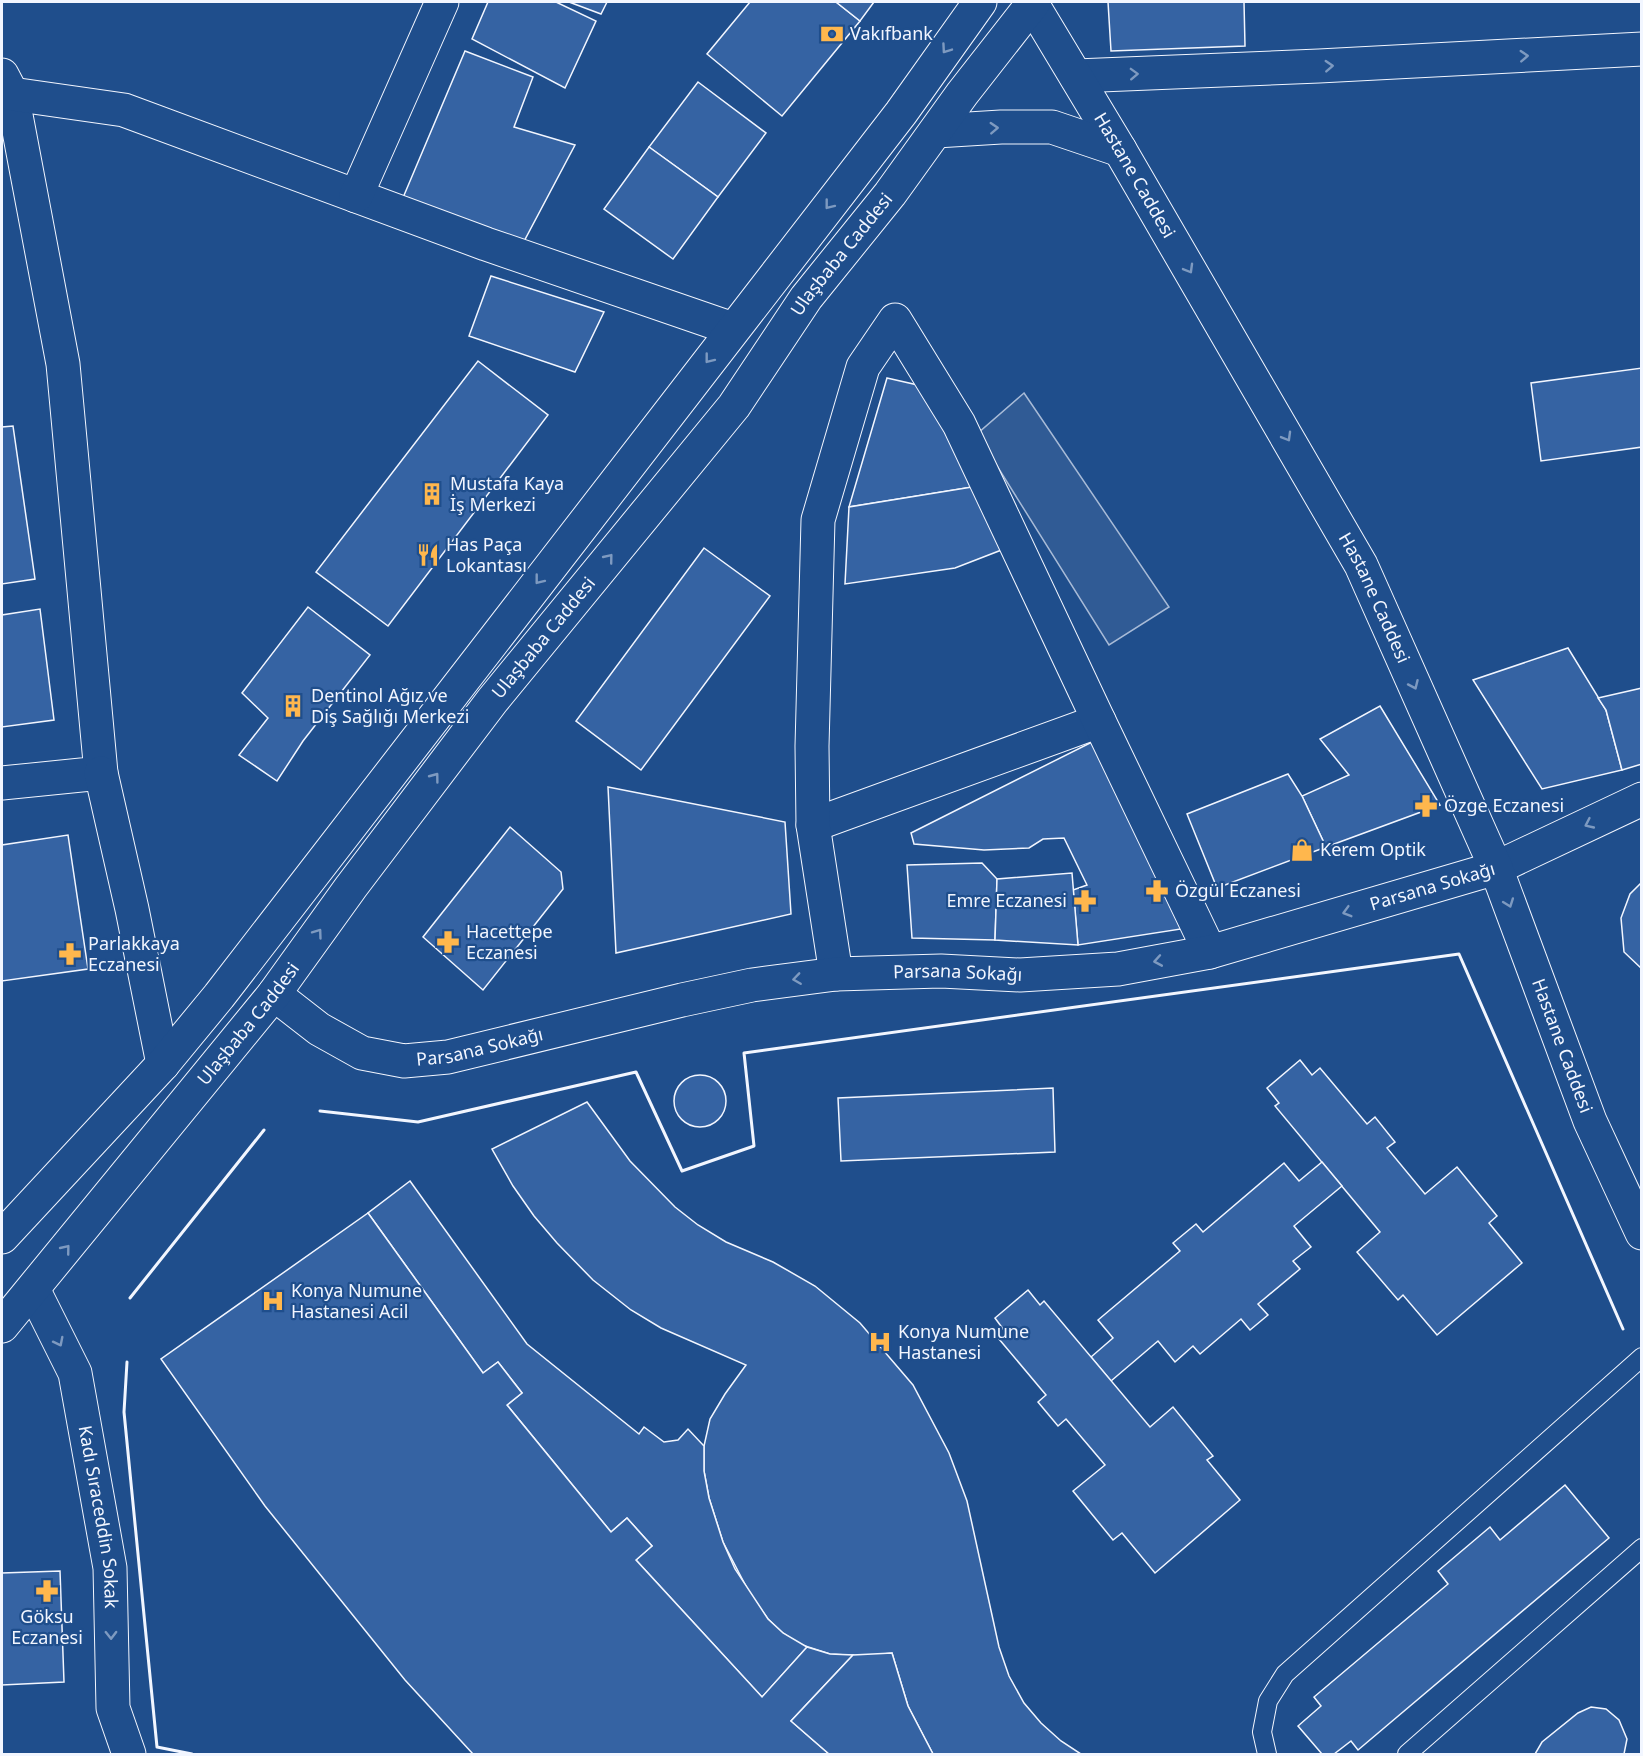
<svg xmlns="http://www.w3.org/2000/svg" width="1643" height="1756" viewBox="0 0 1643 1756" font-family="'Noto Sans',sans-serif">
  <rect width="100%" height="100%" fill="#1f4e8c"/>
  <polygon fill="#305b95" stroke="#a8bbd7" stroke-width="1.5" points="1024,393 1169,607 1109,645 977,434"/>
  <g fill="#3563a3" stroke="#f2f6ff" stroke-width="1.5">
    <polygon points="488,2 556,2 596,21 565,88 472,39"/>
    <polygon points="569,2 607,2 601,14"/>
    <polygon points="750,2 836,2 860,21 782,116 707,54"/>
    <polygon points="836,2 874,2 860,21"/>
    <polygon points="1108,2 1244,2 1245,46 1111,51"/>
    <polygon points="465,51 533,77 514,127 575,145 522,245 402,200"/>
    <polygon points="698,82 766,133 718,197 649,147"/>
    <polygon points="649,147 718,197 673,259 604,209"/>
    <polygon points="491,276 604,312 575,372 469,336"/>
    <polygon points="478,361 548,415 388,626 316,572"/>
    <polygon points="1642,368 1642,447 1541,461 1531,383"/>
    <polygon points="887,378 922,386 972,487 849,507"/>
    <polygon points="13,426 35,579 2,584 2,427"/>
    <polygon points="972,487 1004,549 955,568 845,584 849,507"/>
    <polygon points="704,548 770,596 641,770 576,721"/>
    <polygon points="308,607 370,655 303,741 277,781 239,755 268,718 242,693"/>
    <polygon points="40,609 54,720 2,727 2,615"/>
    <polygon points="1568,648 1606,710 1622,770 1542,789 1473,680"/>
    <polygon points="1642,688 1642,764 1622,770 1606,710 1598,698"/>
    <polygon points="1380,706 1440,805 1326,847 1302,796 1349,775 1320,739"/>
    <polygon points="1092,742 1181,929 1078,945 1073,890 1087,885 1064,838 1043,839 1029,848 984,850 914,844 911,833"/>
    <polygon points="1288,774 1302,796 1326,847 1217,888 1187,814"/>
    <polygon points="608,787 785,822 791,914 616,953"/>
    <polygon points="510,827 561,872 563,889 483,990 423,937"/>
    <polygon points="68,835 88,969 2,981 2,845"/>
    <polygon points="982,863 997,879 995,940 912,938 907,865"/>
    <polygon points="1072,873 1078,945 995,940 997,879"/>
    <polygon points="1642,882 1642,969 1624,952 1621,918 1630,894"/>
    <polygon points="1300,1060 1312,1075 1320,1068 1367,1124 1375,1117 1395,1142 1387,1148 1425,1194 1457,1167 1497,1216 1489,1223 1522,1263 1437,1335 1403,1295 1398,1300 1357,1252 1380,1232 1275,1106 1279,1103 1267,1088"/>
    <circle cx="700" cy="1101" r="26"/>
    <polygon points="1053,1088 1055,1152 841,1161 838,1098"/>
    <polygon points="587,1102 630,1161 675,1207 698,1225 726,1242 773,1262 815,1286 860,1323 913,1385 949,1453 967,1501 999,1647 1009,1676 1024,1703 1041,1723 1061,1741 1081,1754 933,1754 908,1706 892,1653 863,1656 830,1654 799,1644 783,1633 768,1619 750,1594 723,1542 709,1498 704,1471 704,1446 710,1419 725,1394 746,1365 661,1328 631,1310 593,1280 557,1243 534,1216 513,1186 492,1149"/>
    <polygon points="1322,1162 1342,1186 1294,1226 1311,1247 1293,1261 1300,1269 1258,1304 1268,1315 1250,1330 1241,1319 1200,1354 1193,1346 1175,1362 1158,1341 1111,1381 1091,1357 1113,1338 1098,1320 1180,1251 1173,1243 1196,1224 1203,1232 1284,1163 1299,1181"/>
    <polygon points="410,1181 527,1344 639,1434 644,1427 664,1442 678,1440 688,1429 704,1446 704,1471 709,1498 723,1542 735,1569 768,1619 783,1633 807,1647 762,1697 636,1560 652,1546 627,1518 611,1532 507,1405 522,1393 498,1362 483,1373 368,1213"/>
    <polygon points="368,1213 483,1373 498,1362 522,1393 507,1405 611,1532 627,1518 652,1546 636,1560 762,1697 807,1647 830,1654 853,1655 791,1721 829,1754 473,1754 405,1680 265,1506 161,1359"/>
    <polygon points="1028,1290 1040,1305 1044,1301 1150,1427 1173,1407 1213,1456 1207,1460 1240,1500 1155,1573 1122,1533 1113,1540 1073,1491 1105,1465 1066,1419 1058,1426 1038,1402 1046,1395 999,1339 1006,1333 995,1318"/>
    <polygon points="1565,1485 1609,1538 1358,1750 1351,1741 1334,1754 1322,1754 1298,1726 1321,1706 1314,1697 1448,1584 1438,1571 1490,1527 1500,1540"/>
    <polygon points="60,1571 64,1682 2,1685 2,1573"/>
    <polygon points="892,1653 908,1706 933,1754 829,1754 791,1721 853,1655"/>
    <polygon points="1591,1707 1606,1709 1619,1720 1627,1739 1624,1754 1535,1754 1542,1742 1578,1713"/>
  </g>
  <g fill="none" stroke-linecap="round" stroke-linejoin="round">
    <g stroke="#f2f6ff" stroke-width="20">
      <g id="service">
        <polyline points="1267,1754 1262,1732 1268,1701 1285,1674 1642,1357"/>
        <polyline points="1407,1754 1642,1548"/>
      </g>
    </g>
    <g stroke="#f2f6ff" stroke-width="35">
      <g id="minor">
        <polyline points="2,75 12,94 63,364 101,773 2,783"/>
        <polyline points="1076,76 1319,66 1642,49"/>
        <polyline points="12,94 124,110 486,244 733,329"/>
        <polyline points="356,196 442,2"/>
        <polyline points="101,773 132,909 163,1064"/>
        <polyline points="813,825 1099,721"/>
        <polyline points="836,974 813,825 812,746 818,520 863,367 895,320 959,424 1099,721 1210,952"/>
        <path id="s1" d="M274,994L319,1029L362,1053L404,1061L448,1057L682,1000L752,985L836,974L941,971L1020,975L1118,969L1210,952L1496,868L1642,799"/>
        <path id="s2" d="M33,1289L75,1373L110,1568L113,1708L129,1754"/>
      </g>
    </g>
    <g stroke="#f2f6ff" stroke-width="35">
      <g id="tertiary">
        <path id="s3" d="M1031,2L1120,150L1361,565L1496,868L1590,1121L1642,1233"/>
      </g>
    </g>
    <g stroke="#f2f6ff" stroke-width="35">
      <g id="secondary">
        <polyline points="936,131 1001,127 1052,127 1120,150"/>
        <polyline points="2,1237 163,1064 219,996 901,113 980,2"/>
        <path id="s4" d="M2,1326L274,994L351,887L492,701L734,406L806,298L890,194L962,94L1034,2"/>
      </g>
    </g>
    <use href="#service" stroke="#1f4e8c" stroke-width="18"/>
    <use href="#minor" stroke="#1f4e8c" stroke-width="33"/>
    <use href="#tertiary" stroke="#1f4e8c" stroke-width="33"/>
    <use href="#secondary" stroke="#1f4e8c" stroke-width="33"/>
    <g stroke="#f2f6ff" stroke-width="3">
      <polyline points="320,1111 418,1122 636,1072 682,1171 754,1146 744,1053 1459,954 1623,1329"/>
      <polyline points="130,1298 264,1130"/>
      <polyline points="127,1362 124,1412 157,1747 192,1754"/>
    </g>
  </g>
  <defs><path id="oneway-chevron" d="M-2-3.5L2.5 0L-2 3.5" fill="none" stroke-width="1.6" stroke-linecap="round" stroke-linejoin="round" transform="scale(1.5)"/></defs>
  <g stroke="#7e9ac0">
    <use href="#oneway-chevron" transform="translate(946 49) rotate(125)"/>
    <use href="#oneway-chevron" transform="translate(1524 56) rotate(-3)"/>
    <use href="#oneway-chevron" transform="translate(1329 66) rotate(-3)"/>
    <use href="#oneway-chevron" transform="translate(1134 74) rotate(-2)"/>
    <use href="#oneway-chevron" transform="translate(994 128) rotate(-3)"/>
    <use href="#oneway-chevron" transform="translate(829 205) rotate(128)"/>
    <use href="#oneway-chevron" transform="translate(1189 269) rotate(60)"/>
    <use href="#oneway-chevron" transform="translate(709 359) rotate(128)"/>
    <use href="#oneway-chevron" transform="translate(1287 437) rotate(60)"/>
    <use href="#oneway-chevron" transform="translate(609 558) rotate(-51)"/>
    <use href="#oneway-chevron" transform="translate(539 580) rotate(128)"/>
    <use href="#oneway-chevron" transform="translate(1414 685) rotate(66)"/>
    <use href="#oneway-chevron" transform="translate(435 777) rotate(-53)"/>
    <use href="#oneway-chevron" transform="translate(1589 824) rotate(155)"/>
    <use href="#oneway-chevron" transform="translate(1509 903) rotate(70)"/>
    <use href="#oneway-chevron" transform="translate(1347 912) rotate(164)"/>
    <use href="#oneway-chevron" transform="translate(318 933) rotate(-54)"/>
    <use href="#oneway-chevron" transform="translate(1158 961) rotate(170)"/>
    <use href="#oneway-chevron" transform="translate(797 979) rotate(172)"/>
    <use href="#oneway-chevron" transform="translate(66 1249) rotate(-51)"/>
    <use href="#oneway-chevron" transform="translate(59 1342) rotate(63)"/>
    <use href="#oneway-chevron" transform="translate(111 1635) rotate(89)"/>
  </g>
  <defs>
    <g id="bank-bare" transform="scale(1.8)"><path d="M-6-4H6V4H-6ZM0-2.3a2.3 2.3 0 1 0 0 4.6a2.3 2.3 0 1 0 0-4.6Z" fill="#ffb74d" stroke="#1f4e8c" stroke-width="2.5" paint-order="stroke"/></g>
    <g id="building-bare" transform="scale(1.8)"><path d="M-4-6H4V6H1V3H-1V6H-4ZM-2.5-4.3h1.7v1.8h-1.7ZM.8-4.3h1.7v1.8H.8ZM-2.5-1h1.7V.8h-1.7ZM.8-1h1.7V.8H.8Z" fill="#ffb74d" stroke="#1f4e8c" stroke-width="2.5" paint-order="stroke"/></g>
    <g id="restaurant-bare" transform="scale(1.8)"><path d="M-5-6h1v4h1v-4h1v4h1v-4h1v5L-1.5 .5V6h-2V.5L-5-1ZM5-6V6H3V1.5H1.5Q1.5-4 5-6Z" fill="#ffb74d" stroke="#1f4e8c" stroke-width="2.5" paint-order="stroke"/></g>
    <g id="pharmacy-bare" transform="scale(1.8)"><path d="M-2-6h4v4h4v4h-4v4h-4v-4h-4v-4h4Z" fill="#ffb74d" stroke="#1f4e8c" stroke-width="2.5" paint-order="stroke"/></g>
    <g id="shop-bare" transform="scale(1.8)"><path d="M-5-2.5h2.3a2.7 3.5 0 0 1 5.4 0H5L5.5 6h-11ZM-1.5-2.5h3a1.5 2.3 0 0 0-3 0Z" fill="#ffb74d" stroke="#1f4e8c" stroke-width="2.5" paint-order="stroke"/></g>
    <g id="hospital-bare" transform="scale(1.8)"><path d="M-5-5h3v3.5h4V-5h3V5h-3V1.5h-4V5h-3Z" fill="#ffb74d" stroke="#1f4e8c" stroke-width="2.5" paint-order="stroke"/></g>
  </defs>
  <g fill-rule="evenodd">
    <use href="#bank-bare" x="832" y="34"/>
    <use href="#building-bare" x="432" y="494"/>
    <use href="#restaurant-bare" x="428" y="555"/>
    <use href="#building-bare" x="293" y="706"/>
    <use href="#pharmacy-bare" x="1426" y="806"/>
    <use href="#shop-bare" x="1302" y="850"/>
    <use href="#pharmacy-bare" x="1157" y="891"/>
    <use href="#pharmacy-bare" x="1085" y="901"/>
    <use href="#pharmacy-bare" x="448" y="942"/>
    <use href="#pharmacy-bare" x="70" y="954"/>
    <use href="#hospital-bare" x="273" y="1301"/>
    <use href="#hospital-bare" x="880" y="1342"/>
    <use href="#pharmacy-bare" x="47" y="1591"/>
  </g>
  <g text-anchor="middle" stroke-width="4.5" stroke-linejoin="round" paint-order="stroke">
    <g font-size="18" fill="#f2f6ff" stroke="#1f4e8c" text-anchor="start">
      <text x="850" y="40">Vakıfbank</text>
      <text x="450" y="490">Mustafa Kaya<tspan x="450" dy="21">İş Merkezi</tspan></text>
      <text x="446" y="551">Has Paça<tspan x="446" dy="21">Lokantası</tspan></text>
      <text x="311" y="702">Dentinol Ağız ve<tspan x="311" dy="21">Diş Sağlığı Merkezi</tspan></text>
      <text x="1444" y="812">Özge Eczanesi</text>
      <text x="1320" y="856">Kerem Optik</text>
      <text x="1175" y="897">Özgül Eczanesi</text>
      <text x="1067" y="907" text-anchor="end">Emre Eczanesi</text>
      <text x="466" y="938">Hacettepe<tspan x="466" dy="21">Eczanesi</tspan></text>
      <text x="88" y="950">Parlakkaya<tspan x="88" dy="21">Eczanesi</tspan></text>
      <text x="291" y="1297">Konya Numune<tspan x="291" dy="21">Hastanesi Acil</tspan></text>
      <text x="898" y="1338">Konya Numune<tspan x="898" dy="21">Hastanesi</tspan></text>
      <text x="47" y="1623" text-anchor="middle">Göksu<tspan x="47" dy="21">Eczanesi</tspan></text>
    </g>
    <g font-size="18" fill="#f2f6ff" stroke="#1f4e8c">
      <text dy="6" stroke="none"><textPath href="#s3" startOffset="202">Hastane Caddesi</textPath></text>
      <text dy="6" stroke="none"><textPath href="#s4" startOffset="1362">Ulaşbaba Caddesi</textPath></text>
      <text dy="6" stroke="none"><textPath href="#s3" startOffset="688">Hastane Caddesi</textPath></text>
      <text dy="6" stroke="none"><textPath href="#s4" startOffset="876">Ulaşbaba Caddesi</textPath></text>
      <text dy="6" stroke="none"><textPath href="#s1" startOffset="1198">Parsana Sokağı</textPath></text>
      <text dy="6" stroke="none"><textPath href="#s1" startOffset="712">Parsana Sokağı</textPath></text>
      <text dy="6" stroke="none"><textPath href="#s4" startOffset="390">Ulaşbaba Caddesi</textPath></text>
      <text dy="6" stroke="none"><textPath href="#s1" startOffset="226">Parsana Sokağı</textPath></text>
      <text dy="6" stroke="none"><textPath href="#s3" startOffset="1174">Hastane Caddesi</textPath></text>
      <text dy="6" stroke="none"><textPath href="#s2" startOffset="240">Kadı Sıraceddin Sokak</textPath></text>
    </g>
  </g>
  <rect width="1643" height="1756" fill="none" stroke="#f2f6ff" stroke-width="6"/>
</svg>
